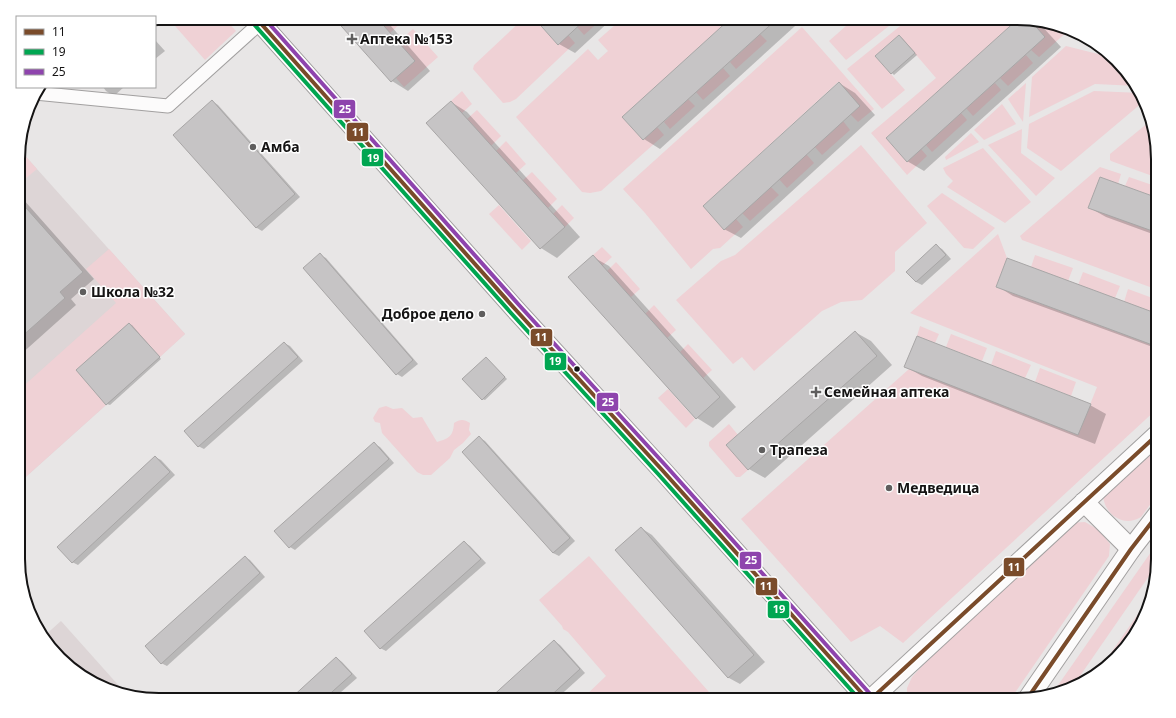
<svg xmlns="http://www.w3.org/2000/svg" width="1176" height="718" viewBox="0 0 1176 718" font-family="'Noto Sans',sans-serif">
  <rect width="100%" height="100%" fill="#e8e6e6"/>
  <g fill="#ddd5d6">
    <polygon points="19,149 185,334 19,483"/>
    <polygon points="61,621 128,696 122,695 81,676 42,638"/>
  </g>
  <g fill="#efd1d5">
    <polygon points="168,18 224,18 236,31 205,60"/>
    <polygon points="377,18 403,18 404,20 390,33"/>
    <polygon points="524,18 543,18 538,23 558,45 568,35 575,43 516,99 510,102 503,103 473,69 474,65"/>
    <polygon points="587,18 600,18 601,20 584,35 577,27"/>
    <polygon points="623,18 731,18 622,117 643,140 657,127 664,135 601,191 590,193 582,192 516,117 588,49 598,60 608,51 598,40"/>
    <polygon points="855,18 899,18 846,60 829,41"/>
    <polygon points="910,18 1019,18 886,138 907,162 921,149 927,156 907,175 871,133 936,78 899,35 875,56 905,90 882,109 847,69"/>
    <polygon points="1030,20 1062,25 1070,29 1039,57 1031,50 1045,37"/>
    <polygon points="802,27 874,109 858,122 850,114 838,82 703,206 724,230 736,219 743,227 720,248 713,249 691,269 645,213 623,189"/>
    <polygon points="413,29 438,57 404,87 396,78 415,61 398,42"/>
    <polygon points="760,34 767,41 736,69 730,62"/>
    <polygon points="1066,46 1110,57 1137,86 1095,84 1029,117 1032,77"/>
    <polygon points="1026,55 1033,63 1008,86 1000,78"/>
    <polygon points="723,68 730,76 703,100 696,92"/>
    <polygon points="995,83 1001,90 973,116 966,108"/>
    <polygon points="1026,83 1023,122 1008,99"/>
    <polygon points="462,91 472,104 462,113 451,101"/>
    <polygon points="1094,91 1141,93 1143,102 1061,171 1027,148 1029,124"/>
    <polygon points="688,99 695,106 670,129 664,122"/>
    <polygon points="1002,104 1016,124 984,140 974,130"/>
    <polygon points="477,110 501,136 491,146 467,119"/>
    <polygon points="961,113 967,120 932,152 926,145"/>
    <polygon points="843,121 850,130 822,155 815,147"/>
    <polygon points="1149,122 1158,149 1158,178 1111,161 1110,160 1110,154"/>
    <polygon points="1022,129 1021,153 1055,178 1036,196 988,145"/>
    <polygon points="971,133 979,142 946,160 945,157"/>
    <polygon points="506,141 526,164 516,173 496,151"/>
    <polygon points="861,145 927,223 895,252 895,271 862,300 841,302 822,311 754,371 742,357 733,364 676,300 721,261 735,255"/>
    <polygon points="983,148 1031,202 1005,223 947,187 953,181 946,174 943,168"/>
    <polygon points="19,149 37,169 19,184"/>
    <polygon points="806,154 814,163 787,188 779,179"/>
    <polygon points="1100,167 1121,174 1118,184 1100,177 1089,208 1158,233 1158,290 1022,240 1020,236"/>
    <polygon points="532,172 557,199 548,208 522,181"/>
    <polygon points="1129,177 1158,187 1158,198 1125,186"/>
    <polygon points="771,187 779,195 750,221 742,213"/>
    <polygon points="942,193 995,228 973,249 964,248 927,206"/>
    <polygon points="499,205 531,241 522,250 489,214"/>
    <polygon points="562,205 574,218 565,227 553,214"/>
    <polygon points="998,234 1007,258 996,287 1158,347 1158,408 903,643 880,626 851,642 741,519 909,369 1078,435 1097,387 910,313"/>
    <polygon points="602,247 612,257 602,266 593,255"/>
    <polygon points="109,249 185,334 160,357 129,323 76,370 106,405 19,483 19,390 116,303 86,269"/>
    <polygon points="1035,255 1073,268 1068,281 1031,267"/>
    <polygon points="616,262 640,289 631,297 607,271"/>
    <polygon points="1083,272 1120,286 1115,298 1078,285"/>
    <polygon points="1128,289 1158,300 1158,314 1124,302"/>
    <polygon points="654,305 676,330 667,338 645,314"/>
    <polygon points="920,326 939,334 935,343 917,336"/>
    <polygon points="951,334 987,348 982,361 946,347"/>
    <polygon points="688,344 712,370 703,378 680,352"/>
    <polygon points="996,351 1031,365 1025,378 991,365"/>
    <polygon points="1040,368 1076,382 1071,396 1035,382"/>
    <polygon points="668,389 695,419 686,428 658,398"/>
    <path d="M386,406L393,409L402,408L413,418L422,417L437,442C450,438 453,436 454,423C460,419 464,419 470,423L469,430L471,434L463,443L454,450L450,458L431,475H423L417,472L382,433L380,423L375,422L373,418L379,408Z"/>
    <polygon points="729,424 738,435 748,470 740,477 736,477 709,446 709,442"/>
    <path d="M1158,442V494L1141,517C1123,528 1104,514 1103,495Z"/>
    <polygon points="1085,522 1099,530 1110,544 1109,556 1010,700 907,700 907,688 912,677 967,617 1068,523"/>
    <polygon points="1158,542 1158,563 1073,686 1054,691"/>
    <polygon points="589,556 716,700 581,700 606,676 568,632 563,629 562,626 539,600"/>
    <polygon points="1147,601 1134,637 1099,670"/>
  </g>
  <g fill="#0003">
    <polygon points="335,18 384,18 430,71 408,91 392,81"/>
    <polygon points="545,18 613,18 575,53 559,44"/>
    <polygon points="732,18 788,18 795,26 660,149 644,139"/>
    <polygon points="1020,18 1035,21 1040,24 1061,47 924,171 907,161"/>
    <polygon points="899,36 902,38 917,55 894,75 892,73"/>
    <polygon points="155,40 165,51 155,59"/>
    <polygon points="839,83 855,93 875,115 741,238 724,229"/>
    <polygon points="103,87 124,87 114,96 106,91"/>
    <polygon points="212,101 218,105 300,197 262,231 257,228 174,135"/>
    <polygon points="451,102 467,112 580,237 557,258 541,248 428,123"/>
    <polygon points="19,197 23,199 94,279 71,299 76,305 19,356 19,303 27,296 19,287"/>
    <polygon points="1158,199 1158,236 1106,217 1090,208"/>
    <polygon points="936,246 942,249 951,259 922,285 916,282"/>
    <polygon points="320,255 326,258 418,364 402,377 397,374"/>
    <polygon points="593,257 609,266 736,407 713,428 697,418"/>
    <polygon points="997,286 1158,315 1158,349 1013,296"/>
    <polygon points="129,324 132,325 161,359 110,405 107,404"/>
    <polygon points="855,332 871,341 892,365 765,478 749,469"/>
    <polygon points="284,343 290,346 303,361 204,449 198,446"/>
    <polygon points="486,358 507,379 485,400 482,399"/>
    <polygon points="906,367 1090,405 1106,414 1095,444 922,376"/>
    <polygon points="480,438 485,441 575,541 559,556 553,553"/>
    <polygon points="374,444 380,447 394,463 295,550 290,547"/>
    <polygon points="155,457 161,460 175,475 78,565 72,562"/>
    <polygon points="641,528 652,535 765,662 740,684 729,678 616,550"/>
    <polygon points="464,542 470,546 486,563 386,651 380,648"/>
    <polygon points="245,557 250,560 265,577 167,666 161,663"/>
    <polygon points="554,641 560,645 585,673 555,700 489,700"/>
    <polygon points="337,658 342,662 357,678 332,700 291,700"/>
  </g>
  <g fill="#c6c4c5" stroke="#a8a6a6">
    <polygon points="334,18 377,18 415,61 391,82"/>
    <polygon points="534,18 587,18 558,45"/>
    <polygon points="731,18 778,18 643,140 622,117"/>
    <polygon points="1019,18 1030,20 1045,37 907,162 886,138"/>
    <polygon points="899,35 915,53 891,74 875,56"/>
    <polygon points="839,82 860,106 724,230 703,206"/>
    <polygon points="212,100 295,194 256,228 173,135"/>
    <polygon points="451,101 565,227 540,249 426,123"/>
    <polygon points="1100,177 1158,198 1158,233 1088,208"/>
    <polygon points="19,200 83,272 60,292 65,298 19,339 19,302 26,296 19,288"/>
    <polygon points="936,244 946,255 916,282 906,272"/>
    <polygon points="320,253 413,360 396,375 303,268"/>
    <polygon points="593,255 720,397 696,419 568,277"/>
    <polygon points="1007,258 1158,314 1158,347 996,287"/>
    <polygon points="129,323 160,357 106,405 76,370"/>
    <polygon points="855,331 877,356 748,470 726,445"/>
    <polygon points="917,336 1091,404 1078,435 904,367"/>
    <polygon points="284,342 298,357 198,447 184,431"/>
    <polygon points="486,357 505,377 482,400 462,379"/>
    <polygon points="479,436 570,538 553,553 462,452"/>
    <polygon points="374,442 389,459 289,548 274,531"/>
    <polygon points="155,456 170,472 72,563 57,547"/>
    <polygon points="641,527 754,655 728,678 615,550"/>
    <polygon points="464,541 481,559 380,649 364,631"/>
    <polygon points="245,556 260,573 161,664 145,646"/>
    <polygon points="554,640 580,669 546,700 488,700"/>
    <polygon points="336,657 352,674 323,700 289,700"/>
  </g>
  <g fill="none" stroke-linecap="round" stroke-linejoin="round">
    <g stroke="#a2a0a0" stroke-width="15">
      <polyline id="street" points="35,93 168,106 260,23"/>
    </g>
    <g stroke="#a2a0a0" stroke-width="21">
      <g id="secondary">
        <polyline points="256,18 515,309 663,471 868,700"/>
        <polyline points="1084,502 1131,549"/>
        <polyline points="870,700 1158,434"/>
        <polyline points="1027,700 1131,549 1158,514"/>
      </g>
    </g>
    <use href="#street" stroke="#fcfbfb" stroke-width="13"/>
    <use href="#secondary" stroke="#fcfbfb" stroke-width="19"/>
    <g stroke="#fff" stroke-width="7">
      <g id="bus-1">
        <polyline points="256,18 515,309 663,471 868,700"/>
        <polyline points="1027,699 1131,549 1158,514"/>
        <polyline points="870,700 1158,434"/>
      </g>
    </g>
    <g stroke="#fff" stroke-width="7">
      <polyline id="bus-2" points="252,22 511,313 659,475 860,700"/>
    </g>
    <g stroke="#fff" stroke-width="7">
      <polyline id="bus-3" points="264,18 519,305 667,467 872,696"/>
    </g>
    <use href="#bus-1" stroke="#7a4b2a" stroke-width="4"/>
    <use href="#bus-2" stroke="#00a651" stroke-width="4"/>
    <use href="#bus-3" stroke="#8e44ad" stroke-width="4"/>
  </g>
  <g fill="#5f5e5e" stroke="#fff" stroke-width="1.5">
    <path d="M350 33h4v4h4v4h-4v4h-4v-4h-4v-4h4z"/>
    <circle cx="253" cy="147" r="4"/>
    <circle cx="83" cy="292" r="4"/>
    <circle cx="482" cy="314" r="4"/>
    <path d="M814 386h4v4h4v4h-4v4h-4v-4h-4v-4h4z"/>
    <circle cx="762" cy="450" r="4"/>
    <circle cx="889" cy="488" r="4"/>
  </g>
  <circle fill="#151414" stroke="#fff" stroke-width="1.5" cx="577" cy="369" r="3.5"/>
  <g text-anchor="middle" stroke-width="3" stroke-linejoin="round" paint-order="stroke">
    <g font-size="14" font-weight="bold" fill="#151414" stroke="#fff" text-anchor="start">
      <text x="360" y="44">Аптека №153</text>
      <text x="261" y="152">Амба</text>
      <text x="91" y="297">Школа №32</text>
      <text x="474" y="319" text-anchor="end">Доброе дело</text>
      <text x="824" y="397">Семейная аптека</text>
      <text x="770" y="455">Трапеза</text>
      <text x="897" y="493">Медведица</text>
    </g>
  </g>
  <path d="M0 0H1176V718H0ZM159 25H1017A134 134 0 0 1 1151 159V559A134 134 0 0 1 1017 693H159A134 134 0 0 1 25 559V159A134 134 0 0 1 159 25Z" fill="#fff" fill-rule="evenodd"/>
  <path fill="none" stroke="#151414" stroke-width="2" d="M159 25H1017A134 134 0 0 1 1151 159V559A134 134 0 0 1 1017 693H159A134 134 0 0 1 25 559V159A134 134 0 0 1 159 25Z"/>
  <g stroke="#fff" stroke-width="1.5">
    <rect x="333" y="99" width="23" height="20" rx="4" fill="#8e44ad"/>
    <rect x="346" y="122" width="23" height="20" rx="4" fill="#7a4b2a"/>
    <rect x="361" y="148" width="23" height="19" rx="4" fill="#00a651"/>
    <rect x="530" y="328" width="23" height="19" rx="4" fill="#7a4b2a"/>
    <rect x="544" y="352" width="23" height="19" rx="4" fill="#00a651"/>
    <rect x="596" y="392" width="23" height="20" rx="4" fill="#8e44ad"/>
    <rect x="739" y="551" width="23" height="19" rx="4" fill="#8e44ad"/>
    <rect x="1003" y="557" width="22" height="20" rx="4" fill="#7a4b2a"/>
    <rect x="755" y="577" width="23" height="19" rx="4" fill="#7a4b2a"/>
    <rect x="767" y="600" width="23" height="19" rx="4" fill="#00a651"/>
  </g>
  <g font-size="11" text-anchor="middle" font-weight="bold" fill="#fff">
    <text x="345" y="113">25</text>
    <text x="358" y="136">11</text>
    <text x="373" y="162">19</text>
    <text x="541" y="341">11</text>
    <text x="555" y="365">19</text>
    <text x="608" y="406">25</text>
    <text x="751" y="564">25</text>
    <text x="1014" y="571">11</text>
    <text x="766" y="590">11</text>
    <text x="779" y="613">19</text>
  </g>
  <rect x="16" y="16" width="140" height="72" fill="#ffffff" stroke="#a1a1a1"/>
  <rect x="24" y="29" width="20" height="6" fill="#7a4b2a" stroke="#a1a1a1"/>
  <text x="52" y="36" font-size="12" fill="#151414">11</text>
  <rect x="24" y="49" width="20" height="6" fill="#00a651" stroke="#a1a1a1"/>
  <text x="52" y="56" font-size="12" fill="#151414">19</text>
  <rect x="24" y="69" width="20" height="6" fill="#8e44ad" stroke="#a1a1a1"/>
  <text x="52" y="76" font-size="12" fill="#151414">25</text>
</svg>
